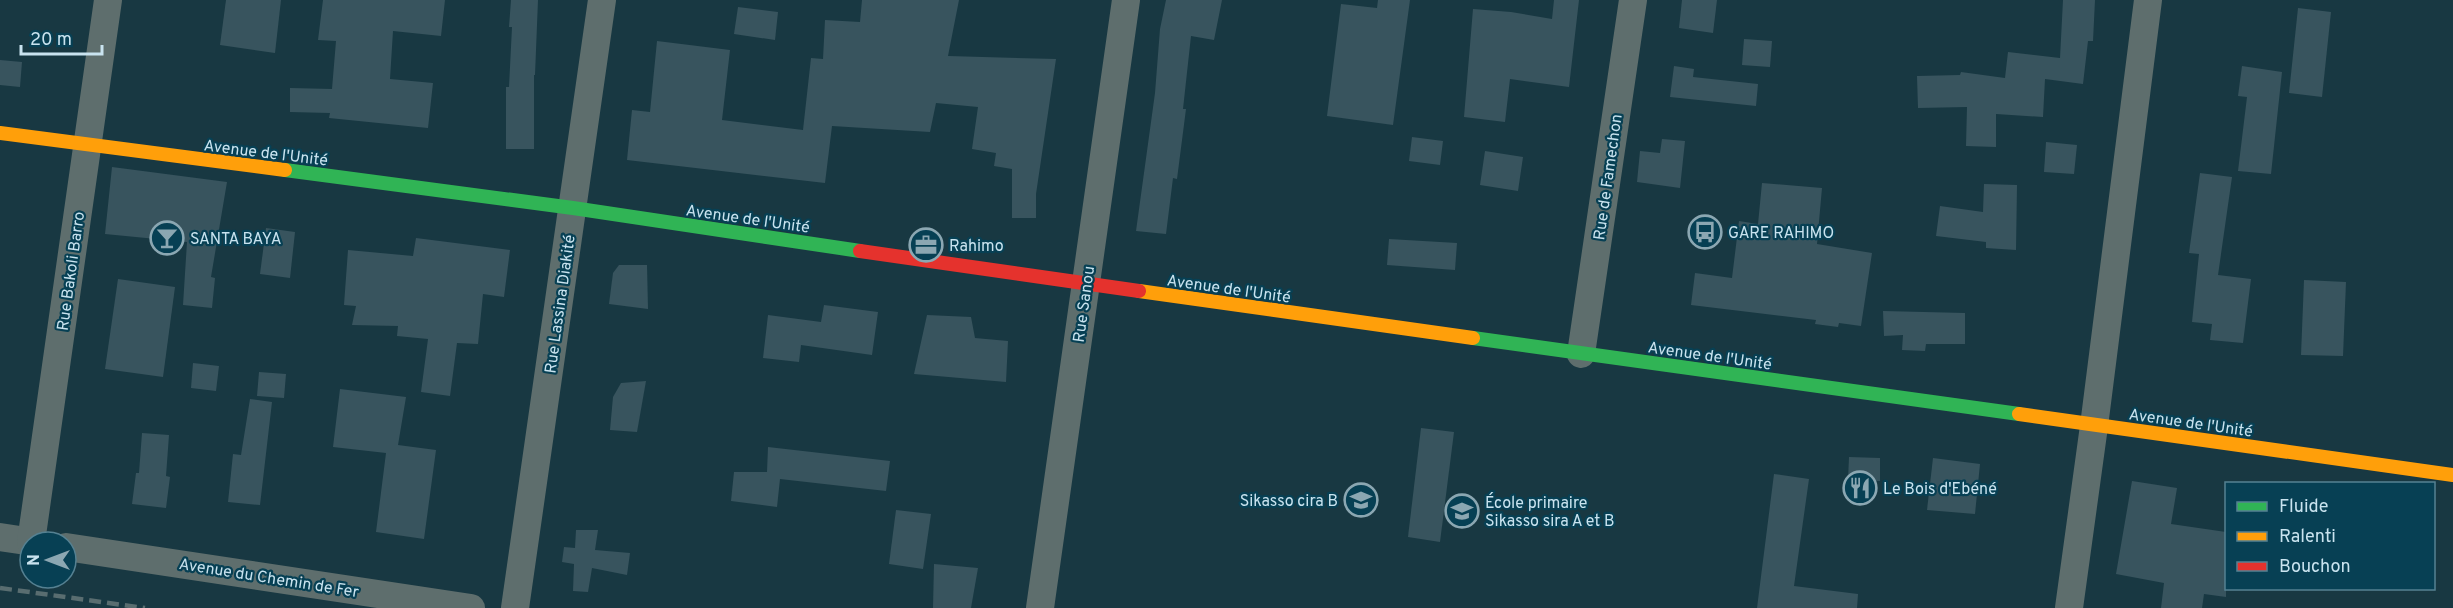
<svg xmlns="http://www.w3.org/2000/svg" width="2453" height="608" viewBox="0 0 2453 608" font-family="Overpass,sans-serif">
  <rect width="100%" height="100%" fill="#183842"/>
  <g fill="#38545e">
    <polygon points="226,0 281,0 275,53 220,45"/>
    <polygon points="323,0 445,0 441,36 393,31 390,79 433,83 428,128 329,118 330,113 290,112 290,88 332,89 336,41 318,40"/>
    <polygon points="511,0 538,0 535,75 534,75 534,149 506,149 506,87 509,87 512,27 509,27"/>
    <polygon points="862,0 959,0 948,56 1056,59 1036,194 1036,218 1012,218 1012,169 994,166 996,153 972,149 978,107 936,103 930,132 832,126 825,183 627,160 632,110 650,112 657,41 730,50 722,120 803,130 811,58 823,59 825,20 860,22"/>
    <polygon points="1166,0 1222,0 1214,40 1191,36 1183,109 1186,109 1177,179 1173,178 1166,234 1136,231 1155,93 1160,29"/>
    <polygon points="1378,0 1410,0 1393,125 1327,116 1341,4 1377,8"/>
    <polygon points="1554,0 1579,0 1569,87 1510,79 1505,122 1464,117 1473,9 1511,12 1552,19"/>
    <polygon points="1682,0 1717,0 1713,33 1679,28"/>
    <polygon points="2063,0 2095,0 2093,41 2088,41 2083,84 2045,79 2043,117 1996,114 1996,147 1966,146 1967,107 1918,108 1917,76 1960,75 1961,72 2005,78 2008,52 2060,58"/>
    <polygon points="738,7 778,12 775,40 734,34"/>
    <polygon points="2298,8 2331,12 2322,97 2289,93"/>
    <polygon points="1744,39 1772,41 1770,67 1742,65"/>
    <polygon points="0,60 22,62 20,87 0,85"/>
    <polygon points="1674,66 1694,69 1693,77 1758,84 1756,106 1670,97"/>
    <polygon points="2242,66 2282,72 2271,174 2238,171 2247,97 2238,96"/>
    <polygon points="1412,137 1443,141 1440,165 1409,161"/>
    <polygon points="1662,139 1685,141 1680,188 1637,182 1640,151 1660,153"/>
    <polygon points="2046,142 2077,145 2074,174 2044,172"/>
    <polygon points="1485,151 1523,157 1518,191 1480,185"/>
    <polygon points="112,167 227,182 211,277 215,278 212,308 183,305 187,242 105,234"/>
    <polygon points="2200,173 2232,177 2218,275 2251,279 2243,343 2210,340 2212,324 2192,322 2199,254 2189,253"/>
    <polygon points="1762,183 1822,188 1817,244 1872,253 1861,326 1839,323 1838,327 1815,324 1816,320 1691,305 1695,273 1732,278 1739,221 1758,224"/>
    <polygon points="1984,184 2017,185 2016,250 1986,248 1986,242 1936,236 1940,206 1983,212"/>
    <polygon points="266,228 295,232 290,278 260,274"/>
    <polygon points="416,238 510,250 504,297 483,294 478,344 457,343 450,396 421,392 428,339 397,336 398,326 352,325 356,306 344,305 348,250 413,256"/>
    <polygon points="1389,239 1457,243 1455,270 1387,265"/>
    <polygon points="619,265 647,265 648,309 609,304 613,273"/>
    <polygon points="118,279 175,287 163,377 105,369"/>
    <polygon points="2304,280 2346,282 2343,356 2301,355"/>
    <polygon points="824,305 878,312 872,355 801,345 799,362 763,358 768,315 821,322"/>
    <polygon points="1883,311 1965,313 1965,344 1926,344 1925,351 1902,350 1903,335 1884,336"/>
    <polygon points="927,315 971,317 975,338 1008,341 1006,382 914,374"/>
    <polygon points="193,363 219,366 216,391 191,388"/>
    <polygon points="259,372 286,374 284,398 257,396"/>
    <polygon points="646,381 637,432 610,430 613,397 621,383"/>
    <polygon points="340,389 406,397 398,445 436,450 424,539 376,532 386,453 333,447"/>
    <polygon points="250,399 272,402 260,505 228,502 233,454 241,455"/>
    <polygon points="1421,428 1454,432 1440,542 1408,537"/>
    <polygon points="142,433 169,435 166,476 170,477 166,508 132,504 136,473 139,473"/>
    <polygon points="768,447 890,461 886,491 780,479 777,507 731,501 734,472 767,472"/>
    <polygon points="1849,457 1880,458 1880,481 1848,480"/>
    <polygon points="1933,458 1980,464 1975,514 1927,510"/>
    <polygon points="1774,474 1809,479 1794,586 1858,594 1857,608 1757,608"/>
    <polygon points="2132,481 2177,488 2171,524 2226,532 2226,597 2204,594 2202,608 2161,608 2164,583 2116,574"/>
    <polygon points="896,510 931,514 923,569 889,564"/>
    <polygon points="576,530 598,530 595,550 630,553 627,575 592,568 588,592 573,591 574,564 562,562 564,547 575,548"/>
    <polygon points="934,564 978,568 971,608 933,608"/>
  </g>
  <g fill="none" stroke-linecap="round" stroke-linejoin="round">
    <g stroke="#5e6e6d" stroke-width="28">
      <polyline points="1581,354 1633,0"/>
      <polyline points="0,537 33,542"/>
      <polyline points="31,542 108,0"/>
      <polyline points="66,547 471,608"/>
      <polyline points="515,608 602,0"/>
      <polyline points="1040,608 1126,0"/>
      <polyline points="2069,608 2094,426 2148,0"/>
    </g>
    <g stroke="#30b455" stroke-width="14">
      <polyline points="285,170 573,208 860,251"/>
      <polyline points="1473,338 2019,414"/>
    </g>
    <g stroke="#ff9f0a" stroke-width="14">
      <polyline points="0,133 285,170"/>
      <polyline points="1139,291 1473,338"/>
      <polyline points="2019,414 2453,475"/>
    </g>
    <polyline stroke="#e5322d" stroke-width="14" points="860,251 1139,291"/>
    <polyline stroke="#596d70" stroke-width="4.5" stroke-dasharray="12 6" stroke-linecap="butt" points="0,588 145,608"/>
  </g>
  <defs>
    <g id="bus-ring" transform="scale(1.725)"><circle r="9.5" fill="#074054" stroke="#8ba7b2" stroke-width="1.5"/><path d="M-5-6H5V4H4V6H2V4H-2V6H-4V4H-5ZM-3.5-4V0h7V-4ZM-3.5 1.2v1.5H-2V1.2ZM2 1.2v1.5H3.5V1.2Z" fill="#8ba7b2"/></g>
    <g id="bar-ring" transform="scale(1.725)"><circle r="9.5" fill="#074054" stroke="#8ba7b2" stroke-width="1.5"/><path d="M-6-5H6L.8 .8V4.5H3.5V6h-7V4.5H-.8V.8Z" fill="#8ba7b2"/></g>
    <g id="office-ring" transform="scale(1.725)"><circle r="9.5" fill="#074054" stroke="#8ba7b2" stroke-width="1.5"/><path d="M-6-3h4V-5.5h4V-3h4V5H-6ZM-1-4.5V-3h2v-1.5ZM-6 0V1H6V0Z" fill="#8ba7b2"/></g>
    <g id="restaurant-ring" transform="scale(1.725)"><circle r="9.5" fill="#074054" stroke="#8ba7b2" stroke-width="1.5"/><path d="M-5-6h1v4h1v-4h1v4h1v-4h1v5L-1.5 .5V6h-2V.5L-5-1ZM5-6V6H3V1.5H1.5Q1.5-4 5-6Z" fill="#8ba7b2"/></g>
    <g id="school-ring" transform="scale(1.725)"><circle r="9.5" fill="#074054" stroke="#8ba7b2" stroke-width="1.5"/><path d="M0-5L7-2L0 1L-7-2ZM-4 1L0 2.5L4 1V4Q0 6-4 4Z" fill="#8ba7b2"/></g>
  </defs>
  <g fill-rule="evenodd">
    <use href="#bus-ring" x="1705" y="232"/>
    <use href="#bar-ring" x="167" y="238"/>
    <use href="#office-ring" x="926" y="245"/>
    <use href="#restaurant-ring" x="1860" y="488"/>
    <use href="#school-ring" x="1361" y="500"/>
    <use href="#school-ring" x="1462" y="511"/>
  </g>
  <g text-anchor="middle" stroke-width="4.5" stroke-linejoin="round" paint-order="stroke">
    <g font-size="16" fill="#c9e3ef" stroke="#074054">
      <text transform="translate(266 152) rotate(7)" y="6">Avenue de l'Unité</text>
      <text transform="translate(1607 177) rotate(-82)" y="6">Rue de Famechon</text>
      <text transform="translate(748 218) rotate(8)" y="6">Avenue de l'Unité</text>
      <text transform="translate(70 271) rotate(-82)" y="6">Rue Bakoli Barro</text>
      <text transform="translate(1229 288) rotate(8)" y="6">Avenue de l'Unité</text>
      <text transform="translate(559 304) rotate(-82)" y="6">Rue Lassina Diakité</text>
      <text transform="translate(1083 304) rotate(-82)" y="6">Rue Sanou</text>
      <text transform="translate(1710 355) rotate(8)" y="6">Avenue de l'Unité</text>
      <text transform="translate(2191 422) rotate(8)" y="6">Avenue de l'Unité</text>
      <text transform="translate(269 577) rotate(9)" y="6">Avenue du Chemin de Fer</text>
    </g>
    <g font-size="16" fill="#c9e3ef" stroke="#074054" text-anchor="start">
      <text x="1728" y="238">GARE RAHIMO</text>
      <text x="190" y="244">SANTA BAYA</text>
      <text x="949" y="251">Rahimo</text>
      <text x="1883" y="494">Le Bois d'Ebéné</text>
      <text x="1338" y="506" text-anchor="end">Sikasso cira B</text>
      <text x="1485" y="508">École primaire<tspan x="1485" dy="18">Sikasso sira A et B</tspan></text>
    </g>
  </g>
  <rect x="2225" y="482" width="210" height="108" fill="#074054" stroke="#558192" stroke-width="1.5"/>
  <rect x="2237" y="502" width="30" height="9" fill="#30b455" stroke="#558192" stroke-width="1.5"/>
  <text x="2279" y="512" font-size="18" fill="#c9e3ef">Fluide</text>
  <rect x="2237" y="532" width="30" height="9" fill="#ff9f0a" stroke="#558192" stroke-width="1.5"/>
  <text x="2279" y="542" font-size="18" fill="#c9e3ef">Ralenti</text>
  <rect x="2237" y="562" width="30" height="9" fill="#e5322d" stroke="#558192" stroke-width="1.5"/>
  <text x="2279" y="572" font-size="18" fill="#c9e3ef">Bouchon</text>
  <g transform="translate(48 560) rotate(270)"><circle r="28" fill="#074054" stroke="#558192" stroke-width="1.5"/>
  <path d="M0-4.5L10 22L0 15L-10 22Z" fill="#8ba7b2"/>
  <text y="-9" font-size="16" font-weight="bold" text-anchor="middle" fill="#c9e3ef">N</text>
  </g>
  <path d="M21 45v9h81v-9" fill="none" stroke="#c9e3ef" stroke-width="3"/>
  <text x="30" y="45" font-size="18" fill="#c9e3ef" stroke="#074054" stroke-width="4.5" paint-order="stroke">20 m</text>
</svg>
